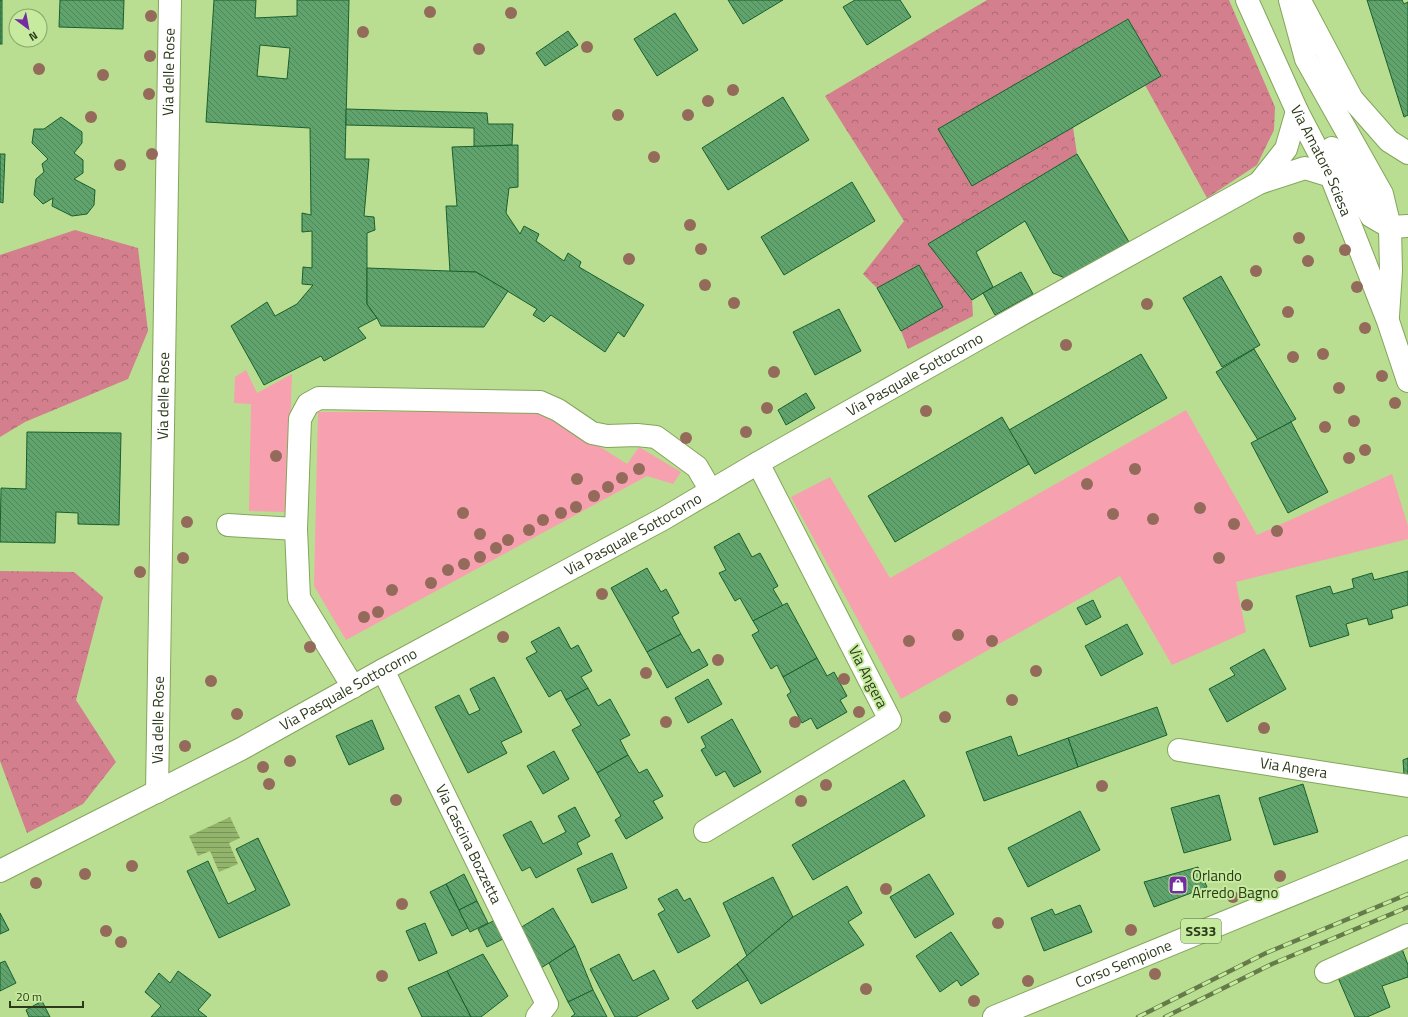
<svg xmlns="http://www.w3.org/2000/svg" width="1408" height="1017" viewBox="0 0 1408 1017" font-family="'Titillium Web',sans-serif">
  <defs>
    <pattern id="forest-crowns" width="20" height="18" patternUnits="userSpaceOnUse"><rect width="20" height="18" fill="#d47f8d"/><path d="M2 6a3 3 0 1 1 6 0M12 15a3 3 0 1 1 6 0" fill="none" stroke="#ac6972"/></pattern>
    <pattern id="water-rules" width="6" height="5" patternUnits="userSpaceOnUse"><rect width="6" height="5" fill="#92b46b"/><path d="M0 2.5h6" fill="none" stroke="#779357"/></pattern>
    <pattern id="building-back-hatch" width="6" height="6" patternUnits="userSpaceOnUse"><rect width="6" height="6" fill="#60a36d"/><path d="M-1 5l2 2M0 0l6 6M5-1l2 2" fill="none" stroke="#4f8659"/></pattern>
  </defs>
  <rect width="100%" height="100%" fill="#bade91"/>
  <g fill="#f7a0af">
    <polygon points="246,370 257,393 292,374 287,512 249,511 251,404 234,403 235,377"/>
    <polygon points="1186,410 1257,535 1392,474 1408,526 1408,539 1236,582 1246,632 1172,665 1120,576 901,699 791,497 830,477 890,578"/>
    <polygon points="544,411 627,464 639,447 681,472 673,484 647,476 346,640 314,586 318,412"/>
  </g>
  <g fill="url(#forest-crowns)">
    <polygon points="987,0 1229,0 1275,107 1274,130 1257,165 1207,198 1145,85 1160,76 1127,19 939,129 1073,127 1077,154 929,244 972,300 973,316 908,349 901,331 943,307 919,265 877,288 863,274 904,221 825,96"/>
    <polygon points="75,230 138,248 148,331 128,379 25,422 0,437 0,255"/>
    <polygon points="0,571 74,572 103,597 76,700 116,762 83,804 27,833 0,761"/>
  </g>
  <polygon fill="url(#water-rules)" points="230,817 240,838 229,843 238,864 219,872 210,851 198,856 189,836"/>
  <g fill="url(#building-back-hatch)" stroke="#18602d" fill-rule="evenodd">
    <rect x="0" y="0" width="2" height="44"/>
    <polygon points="60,0 124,0 123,29 59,27"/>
    <path d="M214,0H256L255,18L297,16V0H349L345,159H369L364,216L374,217L375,230L367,233V304L377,318L358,328L366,338L324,361L321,356L264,385L231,326L267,302L275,316L297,304L313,285L302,284L303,267L312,268V231L302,232V213L311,215L310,128L206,122ZM260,45L290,48L287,79L257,76Z"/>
    <polygon points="728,0 783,0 743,24"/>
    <polygon points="855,0 900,0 911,17 867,45 843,7"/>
    <polygon points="1367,0 1402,0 1404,4 1408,2 1408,115 1404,117"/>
    <polygon points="675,13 698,50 657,76 634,39"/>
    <polygon points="1128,19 1161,76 972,186 938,129"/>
    <polygon points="568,31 578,45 545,66 536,53"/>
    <polygon points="783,97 809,140 728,190 702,148"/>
    <polygon points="346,109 487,113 488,124 513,124 512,145 474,147 474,128 346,125"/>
    <polygon points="61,117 82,132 82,143 74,153 83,160 83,173 74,179 95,190 94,205 87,214 72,216 52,206 53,198 43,204 34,195 36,179 44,172 42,164 48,159 32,143 34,129 44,129"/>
    <polygon points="518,145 518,187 509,188 506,213 520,234 524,226 539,234 536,241 564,261 568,253 581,262 579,267 644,305 624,337 618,332 605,352 551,315 544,322 533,315 537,309 476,272 450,272 446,206 457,206 452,147"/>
    <polygon points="0,154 5,154 3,203 0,202"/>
    <polygon points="1077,154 1129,242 1065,278 1053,273 1025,221 976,252 993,287 972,300 928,244"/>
    <polygon points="852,182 875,221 784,275 761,237"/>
    <polygon points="919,265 943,307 901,331 877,288"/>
    <polygon points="367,268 476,272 508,291 484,327 381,326 377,318 367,304"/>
    <polygon points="1021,272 1033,294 995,315 983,293"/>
    <polygon points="1221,276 1260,345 1222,367 1183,298"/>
    <polygon points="839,309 861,351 815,375 793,332"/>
    <polygon points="1254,349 1296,419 1258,440 1216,372"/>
    <polygon points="1141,354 1167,398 1035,474 1009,430"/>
    <polygon points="806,393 815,408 786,425 778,410"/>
    <polygon points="1002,417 1029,464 895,542 868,496"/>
    <polygon points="1291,422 1328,492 1288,513 1251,443"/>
    <polygon points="27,432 121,433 119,525 78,524 78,513 56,512 55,543 0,542 1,488 26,489"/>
    <polygon points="739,533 752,557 760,553 778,586 773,589 783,606 753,621 740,598 735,601 719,573 726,570 714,547"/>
    <polygon points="647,568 661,592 666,589 679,613 672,617 681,634 647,652 611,588"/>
    <polygon points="1408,571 1408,605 1391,610 1393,618 1369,625 1367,618 1346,624 1349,635 1310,647 1296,596 1330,586 1333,594 1354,588 1352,579 1372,573 1374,580"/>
    <polygon points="1093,600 1101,617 1086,625 1077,608"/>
    <polygon points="787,603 817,658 783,677 777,665 771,669 752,635 759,631 753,621"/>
    <polygon points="1127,624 1143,654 1101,676 1085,646"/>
    <polygon points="559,627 571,649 578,645 592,671 581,677 588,688 566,700 561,690 549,697 526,658 537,652 531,642"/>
    <polygon points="681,634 692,653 699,649 708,665 667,688 647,652"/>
    <polygon points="1264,649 1286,689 1227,722 1209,689 1235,675 1230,668"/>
    <polygon points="817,658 827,676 834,672 847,696 840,700 847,712 817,729 811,718 802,723 787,695 791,692 783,677"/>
    <polygon points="494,677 522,732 501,742 507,753 468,773 435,707 459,695 469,715 480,710 470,689"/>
    <polygon points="708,679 722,704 688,723 675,698"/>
    <polygon points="588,688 598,706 610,699 630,735 620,740 628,755 597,773 572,730 581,725 566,700"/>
    <polygon points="1157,707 1167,735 1078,767 1068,738"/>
    <polygon points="732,719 761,772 734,787 725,771 716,776 701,750 706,747 701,737"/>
    <polygon points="372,720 384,749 349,765 336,736"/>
    <polygon points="1011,736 1018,756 1068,738 1078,767 984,801 966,752"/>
    <polygon points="554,751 569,779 543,794 527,766"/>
    <polygon points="628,755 639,773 647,769 663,796 653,801 663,818 626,839 615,820 621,816 597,773"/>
    <polygon points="1408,758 1408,776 1404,775 1403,760"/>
    <polygon points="904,780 925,816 813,880 792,845"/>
    <polygon points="1303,784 1318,832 1274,845 1259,798"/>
    <polygon points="1219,795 1231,840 1184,853 1171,808"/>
    <polygon points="575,807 590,836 577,843 582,854 536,878 530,867 522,871 503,835 531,821 543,844 566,832 558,816"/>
    <polygon points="1080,811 1100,850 1028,887 1008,848"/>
    <polygon points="258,838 290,905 219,938 187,871 208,861 228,904 256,890 236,849"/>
    <polygon points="612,853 627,888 592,903 577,869"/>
    <polygon points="1198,867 1207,887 1154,907 1144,882"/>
    <polygon points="464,874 477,901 459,910 446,884"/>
    <polygon points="929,874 954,914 915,938 890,897"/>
    <polygon points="773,877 793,917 747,956 723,903"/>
    <polygon points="446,884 468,928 452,936 430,892"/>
    <polygon points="847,886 862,913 848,922 864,945 761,1004 748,980 737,964 793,917"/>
    <polygon points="677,889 684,901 690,898 710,936 678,953 658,914 665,910 658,899"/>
    <polygon points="477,901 488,923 470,932 459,910"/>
    <polygon points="1080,905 1092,932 1044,951 1031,918 1052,909 1055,915"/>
    <polygon points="553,908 575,946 538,970 520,928"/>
    <polygon points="0,913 9,930 0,934"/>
    <polygon points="495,920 505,938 487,947 478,929"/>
    <polygon points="425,923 437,953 419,961 406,931"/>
    <polygon points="951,932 979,974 961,986 957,980 940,992 916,956"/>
    <polygon points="575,946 593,990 568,1002 549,963"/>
    <polygon points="1401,946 1408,965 1408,977 1382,986 1390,1007 1367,1017 1355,1017 1336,973"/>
    <polygon points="483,954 508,996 481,1017 471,1017 447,971"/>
    <polygon points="619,954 633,981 654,970 669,999 636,1017 615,1017 590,969"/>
    <polygon points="5,961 16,983 0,991 0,963"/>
    <polygon points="737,964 748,980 697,1009 692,1001"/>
    <polygon points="178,971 211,995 198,1010 207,1017 151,1017 161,1006 145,992 159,973 170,983"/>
    <polygon points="447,971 471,1017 422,1017 408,988"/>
    <polygon points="593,990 607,1017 571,1017 575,1014 568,1002"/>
    <polygon points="42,1001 50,1017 29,1017 26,1010"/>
  </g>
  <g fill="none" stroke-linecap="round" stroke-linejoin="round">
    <g stroke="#83a55b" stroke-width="24">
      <g id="minor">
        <path id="s1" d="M1247,0L1297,111L1331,176L1388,321L1408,381"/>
        <polyline points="1290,0 1306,59 1382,194 1390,227 1391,271 1388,316"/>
        <polyline points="1300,1 1352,99 1389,141 1408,153"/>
        <polyline points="1332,148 1371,216 1390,227 1408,226"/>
        <polyline points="1259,183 1286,149 1297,111"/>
        <polyline points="228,525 296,529"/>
        <path id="s2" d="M383,670L547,1004L537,1017"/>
        <polyline points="353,687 299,598 296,529 300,419 308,404 319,398 540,402 558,410 592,433 607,436 637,435 656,437 697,467 711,491"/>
        <path id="s3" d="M1179,750L1408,786"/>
        <path id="s4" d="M157,792L170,0"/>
        <polyline points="705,831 890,720 758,463"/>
        <path id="s5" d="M0,871L241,749L383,670L663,519L758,463L1022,314L1259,183L1305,168L1331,176"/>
        <polyline points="1326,972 1408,935"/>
      </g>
    </g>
    <g stroke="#83a55b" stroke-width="24">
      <g id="major">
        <path id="s6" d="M994,1017L1408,847"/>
      </g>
    </g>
    <use href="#minor" stroke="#fff" stroke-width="22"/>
    <use href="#major" stroke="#fff" stroke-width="22"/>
    <g stroke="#657c4a" stroke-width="4.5">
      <g id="rail">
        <polyline points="1138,1017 1266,953 1408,894"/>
        <polyline points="1165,1017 1272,964 1408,907"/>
      </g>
    </g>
    <use href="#rail" stroke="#c6eb9e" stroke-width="3" stroke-dasharray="9" stroke-linecap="butt"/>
  </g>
  <g fill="#946a5b">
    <circle cx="430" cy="12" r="6"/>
    <circle cx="511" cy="13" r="6"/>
    <circle cx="151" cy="16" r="6"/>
    <circle cx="363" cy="32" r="6"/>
    <circle cx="587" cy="47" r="6"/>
    <circle cx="479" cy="49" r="6"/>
    <circle cx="150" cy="56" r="6"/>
    <circle cx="39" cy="69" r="6"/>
    <circle cx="103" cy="75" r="6"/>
    <circle cx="733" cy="90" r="6"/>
    <circle cx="149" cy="94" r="6"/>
    <circle cx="708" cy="101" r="6"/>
    <circle cx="618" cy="115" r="6"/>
    <circle cx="688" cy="115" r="6"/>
    <circle cx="91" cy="117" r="6"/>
    <circle cx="152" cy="154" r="6"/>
    <circle cx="654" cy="157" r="6"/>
    <circle cx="120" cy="165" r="6"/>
    <circle cx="690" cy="225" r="6"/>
    <circle cx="1299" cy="238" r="6"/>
    <circle cx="701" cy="249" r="6"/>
    <circle cx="1345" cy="250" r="6"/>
    <circle cx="629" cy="259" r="6"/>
    <circle cx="1308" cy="261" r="6"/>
    <circle cx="1256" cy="271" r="6"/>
    <circle cx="705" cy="285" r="6"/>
    <circle cx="1357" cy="287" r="6"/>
    <circle cx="734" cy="303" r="6"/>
    <circle cx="1147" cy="304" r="6"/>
    <circle cx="1288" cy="312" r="6"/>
    <circle cx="1365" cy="328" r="6"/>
    <circle cx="1066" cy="345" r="6"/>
    <circle cx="1323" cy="354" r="6"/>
    <circle cx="1293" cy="357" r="6"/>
    <circle cx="774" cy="372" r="6"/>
    <circle cx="1382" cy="376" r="6"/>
    <circle cx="1339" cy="388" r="6"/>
    <circle cx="1395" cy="403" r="6"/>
    <circle cx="767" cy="408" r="6"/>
    <circle cx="926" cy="411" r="6"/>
    <circle cx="1354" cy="421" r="6"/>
    <circle cx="1325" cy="427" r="6"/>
    <circle cx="746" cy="432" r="6"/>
    <circle cx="686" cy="438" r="6"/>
    <circle cx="1365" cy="450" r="6"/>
    <circle cx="276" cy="456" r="6"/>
    <circle cx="1349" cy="458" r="6"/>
    <circle cx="639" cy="469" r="6"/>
    <circle cx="1135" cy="469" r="6"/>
    <circle cx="622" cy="478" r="6"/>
    <circle cx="577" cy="479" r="6"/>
    <circle cx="1087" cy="484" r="6"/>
    <circle cx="608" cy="487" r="6"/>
    <circle cx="594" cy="496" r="6"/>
    <circle cx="576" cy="507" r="6"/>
    <circle cx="1200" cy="508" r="6"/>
    <circle cx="463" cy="513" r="6"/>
    <circle cx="561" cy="513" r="6"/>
    <circle cx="1113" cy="514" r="6"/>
    <circle cx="1153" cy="519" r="6"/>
    <circle cx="543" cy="520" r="6"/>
    <circle cx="187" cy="522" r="6"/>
    <circle cx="1234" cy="524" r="6"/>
    <circle cx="529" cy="530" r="6"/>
    <circle cx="1277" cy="531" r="6"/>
    <circle cx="480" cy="534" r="6"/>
    <circle cx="508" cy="540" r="6"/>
    <circle cx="496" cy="548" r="6"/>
    <circle cx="480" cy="557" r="6"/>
    <circle cx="183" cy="558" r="6"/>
    <circle cx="1219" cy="558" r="6"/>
    <circle cx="464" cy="564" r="6"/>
    <circle cx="448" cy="570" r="6"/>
    <circle cx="140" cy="572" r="6"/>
    <circle cx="431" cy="583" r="6"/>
    <circle cx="392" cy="590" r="6"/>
    <circle cx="602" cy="594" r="6"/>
    <circle cx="1247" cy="605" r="6"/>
    <circle cx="378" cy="612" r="6"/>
    <circle cx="364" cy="617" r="6"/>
    <circle cx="958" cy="635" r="6"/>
    <circle cx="503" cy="637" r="6"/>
    <circle cx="909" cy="641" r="6"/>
    <circle cx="992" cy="641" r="6"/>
    <circle cx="310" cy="647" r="6"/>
    <circle cx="718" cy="660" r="6"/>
    <circle cx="1036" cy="671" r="6"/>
    <circle cx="646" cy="673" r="6"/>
    <circle cx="844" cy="679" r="6"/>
    <circle cx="211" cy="681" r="6"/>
    <circle cx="1012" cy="700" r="6"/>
    <circle cx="859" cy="712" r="6"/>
    <circle cx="237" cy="714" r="6"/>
    <circle cx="945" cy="717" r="6"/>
    <circle cx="666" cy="722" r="6"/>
    <circle cx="795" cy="722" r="6"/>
    <circle cx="1264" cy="728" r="6"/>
    <circle cx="185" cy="746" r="6"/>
    <circle cx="290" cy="761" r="6"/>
    <circle cx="263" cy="767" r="6"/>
    <circle cx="269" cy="784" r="6"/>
    <circle cx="826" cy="785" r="6"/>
    <circle cx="1102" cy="786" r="6"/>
    <circle cx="396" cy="800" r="6"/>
    <circle cx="801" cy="801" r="6"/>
    <circle cx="132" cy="866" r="6"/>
    <circle cx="85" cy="874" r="6"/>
    <circle cx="1280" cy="876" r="6"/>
    <circle cx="36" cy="883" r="6"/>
    <circle cx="886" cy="889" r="6"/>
    <circle cx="1233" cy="897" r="6"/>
    <circle cx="402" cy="904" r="6"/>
    <circle cx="998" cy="923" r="6"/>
    <circle cx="1131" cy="930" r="6"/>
    <circle cx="106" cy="931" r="6"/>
    <circle cx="121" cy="942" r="6"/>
    <circle cx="1155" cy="974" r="6"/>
    <circle cx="382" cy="976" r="6"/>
    <circle cx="1028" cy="981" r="6"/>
    <circle cx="866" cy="989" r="6"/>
    <circle cx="974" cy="1001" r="6"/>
  </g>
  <defs>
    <g id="shop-square" transform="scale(1)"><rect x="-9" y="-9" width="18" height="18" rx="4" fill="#742da0" stroke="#c6eb9e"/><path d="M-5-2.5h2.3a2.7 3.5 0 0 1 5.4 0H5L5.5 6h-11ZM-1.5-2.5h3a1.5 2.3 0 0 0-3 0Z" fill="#fff"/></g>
  </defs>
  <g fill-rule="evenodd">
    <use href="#shop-square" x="1178" y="885"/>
  </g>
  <g text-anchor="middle" stroke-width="4" stroke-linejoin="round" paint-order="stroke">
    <rect fill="#c6eb9e" stroke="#5a6f42" stroke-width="1" x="1181" y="919" width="40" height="24" rx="3"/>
    <g font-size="14" font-weight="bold" fill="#2c3a1b">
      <text x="1201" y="936">SS33</text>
    </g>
    <g font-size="15" fill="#2c3a1b" stroke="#c6eb9e">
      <text dy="5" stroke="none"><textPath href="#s4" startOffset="720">Via delle Rose</textPath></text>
      <text dy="5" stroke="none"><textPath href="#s1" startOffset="177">Via Amatore Sciesa</textPath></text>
      <text dy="5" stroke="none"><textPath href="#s5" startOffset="1041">Via Pasquale Sottocorno</textPath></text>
      <text dy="5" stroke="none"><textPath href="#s4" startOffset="396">Via delle Rose</textPath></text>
      <text dy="5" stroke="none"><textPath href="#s5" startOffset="717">Via Pasquale Sottocorno</textPath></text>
      <text transform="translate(868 677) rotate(63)" y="5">Via Angera</text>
      <text dy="5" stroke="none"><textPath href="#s5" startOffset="393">Via Pasquale Sottocorno</textPath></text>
      <text dy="5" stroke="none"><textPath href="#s4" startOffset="72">Via delle Rose</textPath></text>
      <text dy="5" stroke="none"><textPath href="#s3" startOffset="116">Via Angera</textPath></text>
      <text dy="5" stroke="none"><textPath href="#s2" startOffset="194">Via Cascina Bozzetta</textPath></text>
      <text dy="5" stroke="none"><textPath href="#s6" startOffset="140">Corso Sempione</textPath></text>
    </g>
    <g font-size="15" fill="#2c3a1b" stroke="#c6eb9e" text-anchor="start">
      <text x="1192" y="881">Orlando<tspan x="1192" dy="17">Arredo Bagno</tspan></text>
    </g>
  </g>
  <g transform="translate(28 28) rotate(148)"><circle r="19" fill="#c6eb9e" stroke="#88a46a"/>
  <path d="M0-3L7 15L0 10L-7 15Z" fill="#742da0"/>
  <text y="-6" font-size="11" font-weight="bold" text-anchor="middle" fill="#2c3a1b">N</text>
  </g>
  <path d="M10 1001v6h73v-6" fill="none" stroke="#2c3a1b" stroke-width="2"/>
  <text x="16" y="1001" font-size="12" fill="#2c3a1b" stroke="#c6eb9e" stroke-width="3" paint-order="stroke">20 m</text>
</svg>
